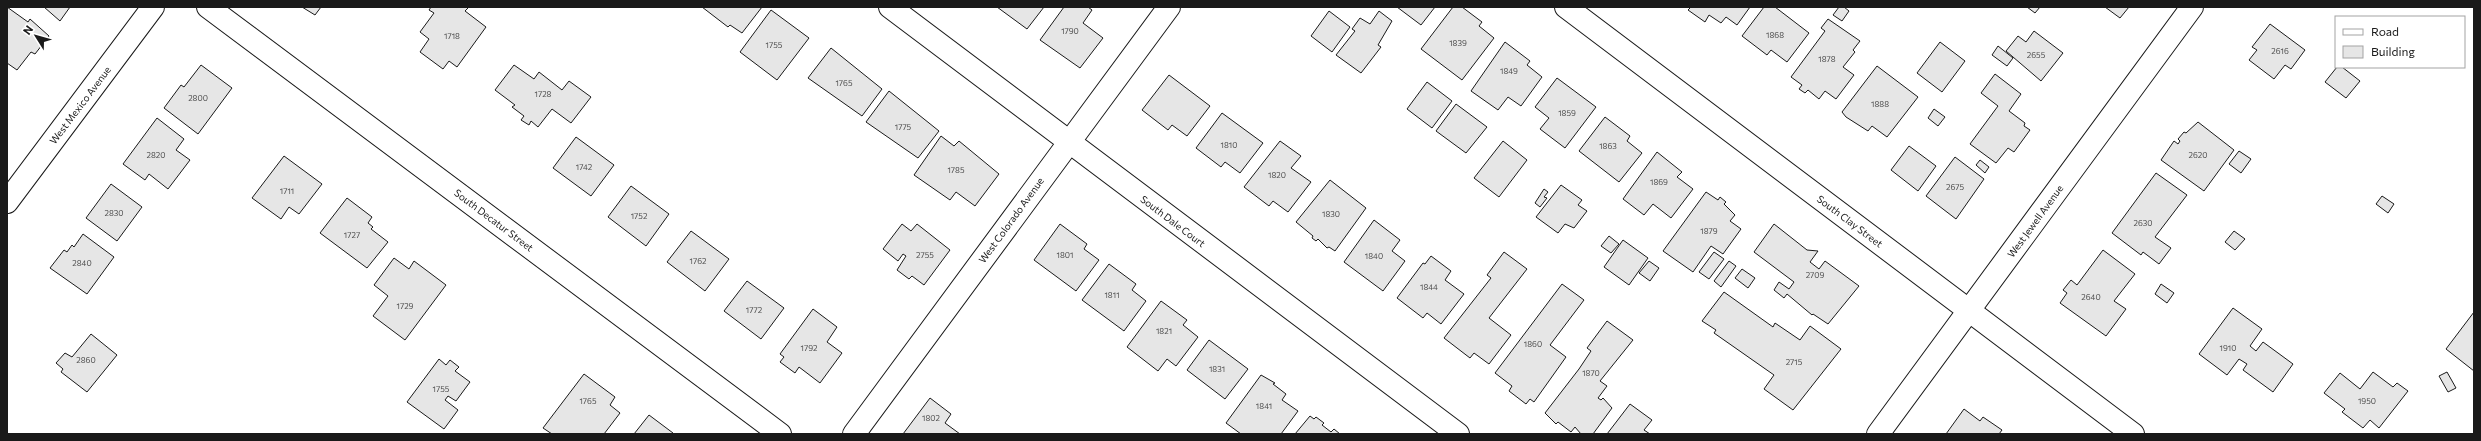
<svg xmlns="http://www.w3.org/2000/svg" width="2481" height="441" viewBox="0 0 2481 441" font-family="Commissioner,sans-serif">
  <rect width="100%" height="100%" fill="#fff"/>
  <g fill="#e6e6e6" stroke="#1a1a1a">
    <polygon points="7,7 28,22 30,19 49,36 35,54 31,52 17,70 7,63"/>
    <polygon points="44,7 70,7 60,21"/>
    <polygon points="302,7 321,7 315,15"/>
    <polygon points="431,7 469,7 465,11 486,27 457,67 449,61 443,69 420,52 429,39 420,32 434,13 429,10"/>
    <polygon points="702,7 762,7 742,33 730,25 728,27"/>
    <polygon points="997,7 1044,7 1027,29"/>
    <polygon points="1064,7 1088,7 1092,10 1083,23 1103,38 1080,68 1040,40"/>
    <polygon points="1397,7 1435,7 1421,25"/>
    <polygon points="1453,7 1462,7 1482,22 1479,26 1494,38 1462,80 1421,49"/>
    <polygon points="1691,7 1750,7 1737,25 1726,17 1721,23 1709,15 1705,22 1688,10"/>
    <polygon points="1764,7 1775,7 1809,33 1787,62 1771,50 1767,55 1742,36"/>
    <polygon points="1839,7 1844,7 1849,11 1842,21 1833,15"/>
    <polygon points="2027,7 2040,7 2035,13"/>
    <polygon points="2105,7 2129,7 2120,18"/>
    <polygon points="771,10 809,38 777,80 740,52"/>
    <polygon points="1329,11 1350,27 1332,52 1311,36"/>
    <polygon points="1379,11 1392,21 1378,45 1381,47 1361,73 1336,55 1355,31 1352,29 1360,18 1370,24"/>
    <polygon points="1828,19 1860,41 1853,50 1855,52 1843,67 1854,75 1836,99 1825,91 1819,99 1808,90 1805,93 1799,89 1802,85 1791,77 1825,31 1821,28"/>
    <polygon points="2270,24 2305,50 2291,69 2285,65 2274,79 2249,60 2257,50 2252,47"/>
    <polygon points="2034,31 2063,53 2041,81 2006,51 2018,36 2026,42"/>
    <polygon points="1505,42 1530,61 1527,65 1542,77 1521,106 1508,97 1498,110 1471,91"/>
    <polygon points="1940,42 1965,61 1942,92 1917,73"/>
    <polygon points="1998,46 2013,58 2007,66 1992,55"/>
    <polygon points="831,48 882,89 862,116 808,78"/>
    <polygon points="201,65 232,88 198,134 164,108 181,85 184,87"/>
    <polygon points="514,65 534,79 539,72 562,90 569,81 591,97 571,123 552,109 538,127 531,121 529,125 521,120 524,116 512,107 515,105 495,90"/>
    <polygon points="1877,66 1918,97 1887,137 1872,126 1868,131 1846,117 1842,112"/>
    <polygon points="2337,67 2342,67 2360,81 2346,98 2325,82"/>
    <polygon points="1995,74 2021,94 2009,111 2025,123 2024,126 2030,130 2014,152 2008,148 1996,163 1970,144 1998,106 1981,93"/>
    <polygon points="1169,75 1210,106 1187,136 1172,125 1168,130 1142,110"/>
    <polygon points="1557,78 1596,107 1565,148 1540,129 1549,118 1535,107"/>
    <polygon points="1427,82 1452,101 1432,128 1407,109"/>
    <polygon points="889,91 939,131 918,158 866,122"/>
    <polygon points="1456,104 1487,127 1466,153 1436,131"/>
    <polygon points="1934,109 1945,117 1938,126 1928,118"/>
    <polygon points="1222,113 1263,143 1240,173 1225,162 1221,167 1196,148"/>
    <polygon points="1605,117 1630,136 1627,141 1642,153 1619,182 1579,151"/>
    <polygon points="157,118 184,139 176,150 190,160 168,189 149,174 145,180 123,164"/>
    <polygon points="2198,122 2234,150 2204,191 2161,160 2174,141 2178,144 2180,141 2178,139 2184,132 2186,133"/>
    <polygon points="941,136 954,146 959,141 999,174 975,206 956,192 950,200 914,175"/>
    <polygon points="576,137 614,165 591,196 553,168"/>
    <polygon points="1280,141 1301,156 1291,168 1311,182 1288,212 1273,201 1269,206 1244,187"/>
    <polygon points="1503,141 1527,160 1499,197 1474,178"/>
    <polygon points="1909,146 1936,166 1918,191 1891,170"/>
    <polygon points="2239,151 2251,159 2241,173 2229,164"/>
    <polygon points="1657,152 1682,172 1677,177 1693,189 1671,218 1653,204 1644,215 1623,199"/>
    <polygon points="284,156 322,184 299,214 289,207 281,219 252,198"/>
    <polygon points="1955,157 1984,179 1956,219 1926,196"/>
    <polygon points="1980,160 1989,167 1985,173 1976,165"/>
    <polygon points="2156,173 2187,195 2155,237 2171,248 2159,264 2143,252 2141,255 2112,233"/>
    <polygon points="1330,180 1366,208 1335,251 1329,247 1327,248 1318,239 1316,241 1312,238 1313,236 1296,222"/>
    <polygon points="111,184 142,207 117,241 86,218"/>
    <polygon points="1561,185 1582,200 1578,205 1587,211 1574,228 1565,224 1558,233 1536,217"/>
    <polygon points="631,186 669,214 646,246 608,217"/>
    <polygon points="1544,189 1548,192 1544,197 1547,198 1540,207 1535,203"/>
    <polygon points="1706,192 1718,200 1720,197 1726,202 1724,204 1735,215 1730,221 1741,229 1723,254 1711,246 1693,272 1663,251"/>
    <polygon points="2382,196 2394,204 2388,213 2376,204"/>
    <polygon points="347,198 372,217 368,223 373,227 371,229 388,242 367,268 320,233"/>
    <polygon points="1374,220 1400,240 1392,251 1405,261 1383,291 1344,262"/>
    <polygon points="902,224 911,231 917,224 950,250 924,285 912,276 909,279 897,270 906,256 903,254 898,261 883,249"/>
    <polygon points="1060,224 1087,244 1084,249 1099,260 1076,291 1034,260"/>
    <polygon points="1774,224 1807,250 1818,251 1810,262 1819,269 1825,261 1859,286 1828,324 1813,314 1812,315 1787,294 1784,298 1774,290 1779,282 1789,289 1794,282 1754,252"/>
    <polygon points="691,231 729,259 705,291 667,262"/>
    <polygon points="2234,231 2245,239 2235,250 2225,242"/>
    <polygon points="83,234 114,257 87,294 50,268 64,250 67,252 72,245 74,247"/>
    <polygon points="1609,236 1619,244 1611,253 1601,246"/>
    <polygon points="1623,240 1648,258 1629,285 1604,267"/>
    <polygon points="2103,250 2135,274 2114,301 2126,309 2106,336 2060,303 2067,293 2063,290 2071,280 2077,285"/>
    <polygon points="1504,252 1527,269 1489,318 1511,335 1489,364 1474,353 1470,358 1444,338 1491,278 1487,275"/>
    <polygon points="1714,252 1724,259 1709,279 1699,272"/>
    <polygon points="1431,256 1451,271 1445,280 1464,294 1441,324 1427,313 1423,318 1397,298 1423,263 1425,264"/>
    <polygon points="394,258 409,269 414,261 446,285 405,340 373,316 388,296 374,285"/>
    <polygon points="1649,261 1659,268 1650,281 1639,273"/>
    <polygon points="1729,261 1736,266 1721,287 1714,281"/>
    <polygon points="1109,264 1136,284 1132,290 1146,301 1124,331 1082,300"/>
    <polygon points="1742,269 1755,278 1748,288 1735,278"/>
    <polygon points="747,281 784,308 761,339 724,311"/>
    <polygon points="1562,284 1584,300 1550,345 1566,357 1534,402 1530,399 1526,404 1509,391 1512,386 1495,373"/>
    <polygon points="2161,284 2174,293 2167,303 2155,294"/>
    <polygon points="1724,292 1773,327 1775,323 1800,340 1810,326 1841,349 1793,410 1764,389 1774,375 1714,333 1716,330 1702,321"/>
    <polygon points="1161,301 1187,320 1183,325 1198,337 1176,366 1167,359 1158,371 1127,347"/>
    <polygon points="2233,308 2262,329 2250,346 2256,351 2263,342 2293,364 2273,392 2243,370 2247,364 2239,359 2227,375 2199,354"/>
    <polygon points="813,309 837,327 827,342 842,353 820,383 799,367 795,373 780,362 784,357 780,354"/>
    <polygon points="2474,312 2474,371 2446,349"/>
    <polygon points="1607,321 1633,340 1600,381 1607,386 1598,398 1601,400 1603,398 1612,408 1593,434 1581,434 1575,427 1571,432 1558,422 1556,424 1545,413 1579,369 1591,351 1587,348"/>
    <polygon points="91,334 117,355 87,392 61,372 63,369 56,363 65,353 72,357"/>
    <polygon points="1209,340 1248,369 1225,399 1187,370"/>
    <polygon points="439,359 446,365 450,360 459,367 455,371 470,382 456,401 448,396 445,400 458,410 444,429 407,402"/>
    <polygon points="2373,372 2393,387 2397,383 2408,391 2379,428 2370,420 2363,428 2342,412 2345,409 2324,393 2340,373 2360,389"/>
    <polygon points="2447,372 2456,388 2448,392 2439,376"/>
    <polygon points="584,374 615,397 610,405 620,413 604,434 552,434 543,428"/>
    <polygon points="1261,375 1275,383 1273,384 1286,394 1282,400 1298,411 1281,434 1241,434 1226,423"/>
    <polygon points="930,398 951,414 945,423 960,434 903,434"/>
    <polygon points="1630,404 1652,420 1644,430 1650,434 1607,434"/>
    <polygon points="1964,409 1980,421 1983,417 2002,430 1999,434 1946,434"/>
    <polygon points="649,415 673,433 672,434 634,434"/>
    <polygon points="1310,416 1314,419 1316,417 1324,423 1322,425 1331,432 1334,429 1340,434 1295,434"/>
  </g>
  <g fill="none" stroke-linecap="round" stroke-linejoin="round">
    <g stroke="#1a1a1a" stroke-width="24">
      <g id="minor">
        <polyline points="208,7 780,434"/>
        <polyline points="890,7 1458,434"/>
        <polyline points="1566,7 2133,434"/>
        <polyline points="7,202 153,7"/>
        <polyline points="854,434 1169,7"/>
        <polyline points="1878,434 2192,7"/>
      </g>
    </g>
    <use href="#minor" stroke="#fff" stroke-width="22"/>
  </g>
  <g text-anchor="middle" stroke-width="3" stroke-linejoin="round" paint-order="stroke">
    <g font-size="8" fill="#4d4d4d">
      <text x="1070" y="34">1790</text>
      <text x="1775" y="38">1868</text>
      <text x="452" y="39">1718</text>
      <text x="1458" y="46">1839</text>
      <text x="774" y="48">1755</text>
      <text x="2280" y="54">2616</text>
      <text x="2036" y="58">2655</text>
      <text x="1827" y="62">1878</text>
      <text x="1509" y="74">1849</text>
      <text x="844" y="86">1765</text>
      <text x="543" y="97">1728</text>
      <text x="198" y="101">2800</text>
      <text x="1880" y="107">1888</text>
      <text x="1567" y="116">1859</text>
      <text x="903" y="130">1775</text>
      <text x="1229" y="148">1810</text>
      <text x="1608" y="149">1863</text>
      <text x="156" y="158">2820</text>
      <text x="2198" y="158">2620</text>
      <text x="584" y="170">1742</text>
      <text x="956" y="173">1785</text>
      <text x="1277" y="178">1820</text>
      <text x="1659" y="185">1869</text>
      <text x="1955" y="190">2675</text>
      <text x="287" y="194">1711</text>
      <text x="114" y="216">2830</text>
      <text x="1331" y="217">1830</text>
      <text x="639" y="219">1752</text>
      <text x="2143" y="226">2630</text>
      <text x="1709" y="234">1879</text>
      <text x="352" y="238">1727</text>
      <text x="925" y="258">2755</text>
      <text x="1065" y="258">1801</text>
      <text x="1374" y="259">1840</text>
      <text x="698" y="264">1762</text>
      <text x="82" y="266">2840</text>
      <text x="1815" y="278">2709</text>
      <text x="1429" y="290">1844</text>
      <text x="1112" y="298">1811</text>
      <text x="2091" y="300">2640</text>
      <text x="405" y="309">1729</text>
      <text x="754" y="313">1772</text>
      <text x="1164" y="334">1821</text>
      <text x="1533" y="347">1860</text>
      <text x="809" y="351">1792</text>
      <text x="2228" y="351">1910</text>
      <text x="86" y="363">2860</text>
      <text x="1794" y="365">2715</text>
      <text x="1217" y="372">1831</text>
      <text x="1591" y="376">1870</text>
      <text x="441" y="392">1755</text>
      <text x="588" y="404">1765</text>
      <text x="2367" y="404">1950</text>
      <text x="1264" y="409">1841</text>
      <text x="931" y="421">1802</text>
    </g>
    <g font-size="10" fill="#1a1a1a" stroke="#fff">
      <text transform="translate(80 105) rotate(-53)" y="4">West Mexico Avenue</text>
      <text transform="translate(494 220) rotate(37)" y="4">South Decatur Street</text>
      <text transform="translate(1011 220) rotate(-54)" y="4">West Colorado Avenue</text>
      <text transform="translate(1173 221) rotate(37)" y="4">South Dale Court</text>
      <text transform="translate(1850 221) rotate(37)" y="4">South Clay Street</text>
      <text transform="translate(2035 221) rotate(-54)" y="4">West Jewell Avenue</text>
    </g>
  </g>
  <rect width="2481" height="441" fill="none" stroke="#1a1a1a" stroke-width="16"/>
  <rect x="2335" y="16" width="130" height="52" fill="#ffffff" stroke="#a3a3a3"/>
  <rect x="2343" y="29" width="20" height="6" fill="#ffffff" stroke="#a3a3a3"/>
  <text x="2371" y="36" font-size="12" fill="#1a1a1a">Road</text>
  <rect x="2343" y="46" width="20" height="12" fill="#e6e6e6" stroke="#a3a3a3"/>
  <text x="2371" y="56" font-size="12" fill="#1a1a1a">Building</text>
  <g transform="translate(36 36) rotate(307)" stroke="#ffffff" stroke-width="3" paint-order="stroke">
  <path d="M0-3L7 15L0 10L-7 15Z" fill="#1a1a1a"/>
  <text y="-6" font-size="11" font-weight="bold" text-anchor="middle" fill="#1a1a1a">N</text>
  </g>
</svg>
